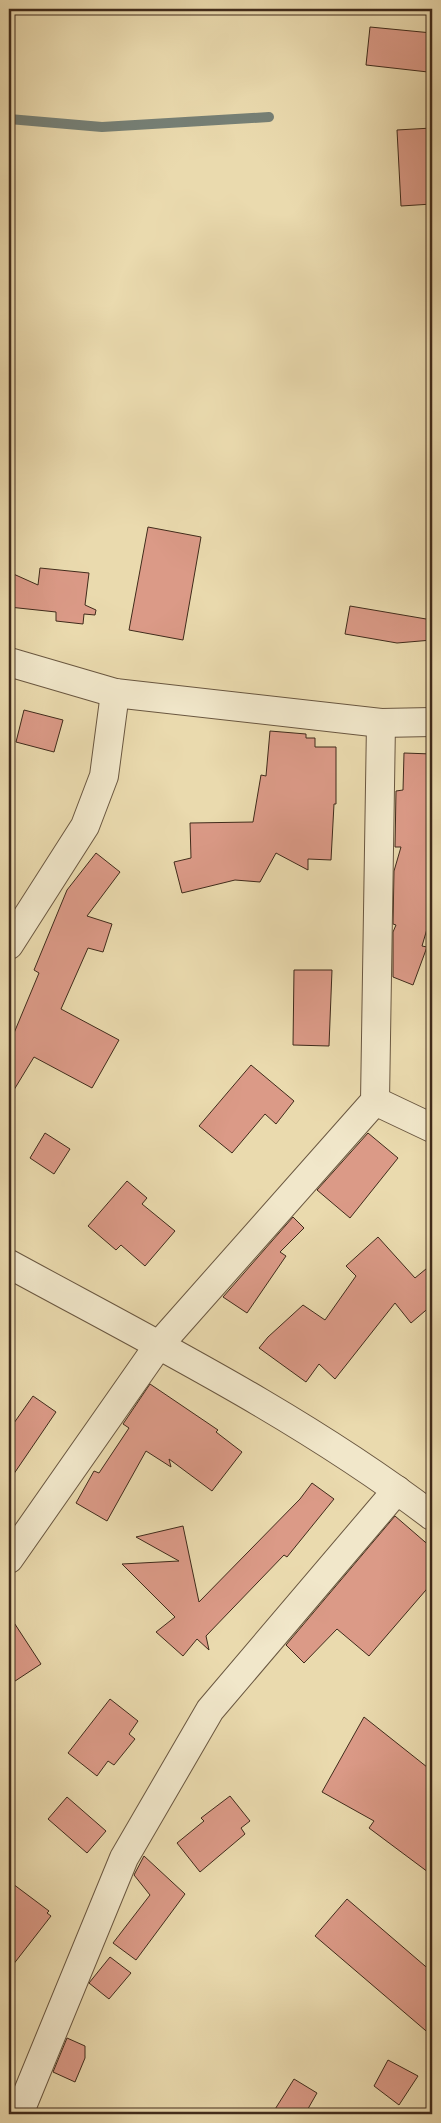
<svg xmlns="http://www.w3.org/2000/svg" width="441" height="2123" viewBox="0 0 441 2123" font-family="'EB Garamond',serif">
  <rect width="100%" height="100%" fill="#eadaae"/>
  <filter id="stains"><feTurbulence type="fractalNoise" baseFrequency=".004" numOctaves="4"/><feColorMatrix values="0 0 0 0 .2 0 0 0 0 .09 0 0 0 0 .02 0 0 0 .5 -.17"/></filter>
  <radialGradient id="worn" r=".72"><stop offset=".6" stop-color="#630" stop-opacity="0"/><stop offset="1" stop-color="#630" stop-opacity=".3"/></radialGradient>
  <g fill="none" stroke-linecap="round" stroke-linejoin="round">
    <polyline stroke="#768076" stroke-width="10" points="9,119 102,127 269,117"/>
  </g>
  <g fill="#db9a87" stroke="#402b1b">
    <polygon points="370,27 432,33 428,72 366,65"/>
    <polygon points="432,128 432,204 401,206 397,130"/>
    <polygon points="148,527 201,537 183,640 129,630"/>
    <polygon points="40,568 89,573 85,605 96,610 95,615 84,614 83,624 56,621 56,612 9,607 9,572 38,585"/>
    <polygon points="350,606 432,620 432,640 397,643 345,634"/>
    <polygon points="24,710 63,720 54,752 16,742"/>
    <polygon points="270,731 306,734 306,738 315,738 315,747 336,747 336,804 334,804 331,860 308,859 308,870 276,853 260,882 235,880 182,893 174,862 191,858 190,823 253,822 261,775 266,776"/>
    <polygon points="404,753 432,754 432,912 422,946 427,947 413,985 393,977 393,932 396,925 393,924 394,871 401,847 395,847 396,791 403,790"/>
    <polygon points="96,853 120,872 87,916 112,924 103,952 88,948 61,1009 119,1040 92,1088 34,1057 9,1098 9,1045 39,973 34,970 67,890"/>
    <polygon points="294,970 332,970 329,1046 293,1045"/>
    <polygon points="251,1065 294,1101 276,1124 265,1114 232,1153 199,1126"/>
    <polygon points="45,1133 70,1149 54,1174 30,1158"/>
    <polygon points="368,1133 398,1158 350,1218 317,1190"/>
    <polygon points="127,1181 147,1198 142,1204 175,1231 145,1266 121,1245 116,1250 88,1226"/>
    <polygon points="293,1217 304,1228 280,1252 286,1256 247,1313 223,1297"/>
    <polygon points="378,1237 415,1278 432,1264 432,1305 411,1323 395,1303 335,1379 319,1364 306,1382 259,1348 268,1337 303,1305 325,1320 356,1276 346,1266"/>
    <polygon points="150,1384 218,1430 216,1432 242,1452 212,1491 169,1459 171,1467 146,1451 107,1521 76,1503 94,1471 99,1473 129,1428 123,1424"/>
    <polygon points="33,1396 56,1412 9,1481 9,1430"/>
    <polygon points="312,1483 334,1499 287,1557 284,1555 206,1636 209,1650 197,1639 183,1656 156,1632 175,1617 122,1564 179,1561 136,1537 183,1526 199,1602 300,1499"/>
    <polygon points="395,1516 432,1548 432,1583 369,1656 337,1629 304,1663 286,1645"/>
    <polygon points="9,1615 41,1664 9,1685"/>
    <polygon points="110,1699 138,1721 129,1734 135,1739 114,1765 108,1761 97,1776 68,1753"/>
    <polygon points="364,1717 432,1771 432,1875 369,1828 374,1821 322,1792"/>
    <polygon points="230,1796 250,1821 241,1828 245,1834 200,1872 177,1843 204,1821 201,1818"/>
    <polygon points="67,1797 106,1831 87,1853 48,1819"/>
    <polygon points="144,1856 185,1894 136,1960 113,1943 150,1895 134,1875"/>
    <polygon points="9,1881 49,1911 47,1913 51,1916 9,1970"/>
    <polygon points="347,1899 432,1972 432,2036 315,1936"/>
    <polygon points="110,1957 131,1973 109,1999 89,1983"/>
    <polygon points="67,2038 85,2046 85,2058 75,2082 53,2072"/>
    <polygon points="388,2060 418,2076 399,2105 374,2086"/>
    <polygon points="294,2079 317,2093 305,2114 272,2114"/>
  </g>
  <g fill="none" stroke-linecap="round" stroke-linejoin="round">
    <g stroke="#6a5740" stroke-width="30">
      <g id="minor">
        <polyline points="9,662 115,693 381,723 432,722"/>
        <polyline points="9,945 85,826 104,776 115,693"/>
        <polyline points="375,1101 432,1128"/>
        <polyline points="9,1559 158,1346 375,1101 381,723"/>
        <polyline points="23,2104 124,1858 210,1710 397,1490"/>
      </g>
    </g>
    <g stroke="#6a5740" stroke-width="30">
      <path id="tertiary" d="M9,1264C152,1342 302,1417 432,1516"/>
    </g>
    <use href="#minor" stroke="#f1e7ca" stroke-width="28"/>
    <use href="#tertiary" stroke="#f1e7ca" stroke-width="28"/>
  </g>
  <rect width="441" height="2123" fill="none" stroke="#eadaae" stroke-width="30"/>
  <rect x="10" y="10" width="421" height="2103" fill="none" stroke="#402b1b" stroke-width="2.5"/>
  <rect x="15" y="15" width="411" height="2093" fill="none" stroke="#402b1b"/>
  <rect width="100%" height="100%" filter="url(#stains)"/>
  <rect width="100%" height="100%" fill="url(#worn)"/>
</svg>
